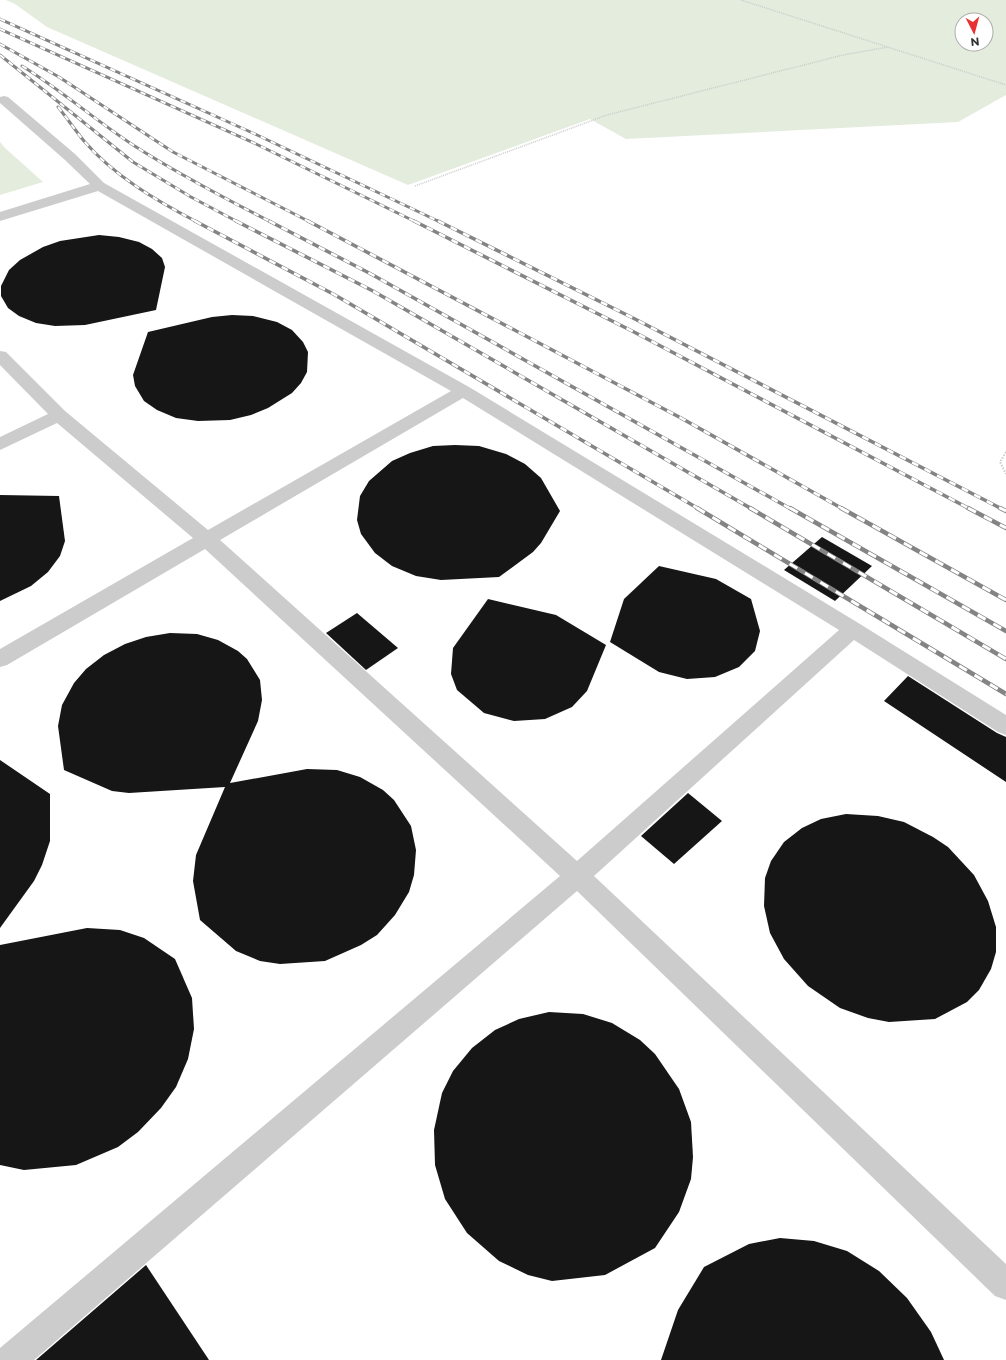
<svg xmlns="http://www.w3.org/2000/svg" width="1006" height="1360" viewBox="0 0 1006 1360" font-family="Montserrat,sans-serif">
  <rect width="100%" height="100%" fill="#fff"/>
  <g fill="#e4ecdd" fill-rule="evenodd">
    <path d="M6,0H1006V95L958,122L626,139L590,119L408,185L47,27L15,4ZM962,20H986V44H962Z"/>
    <polygon points="0,142 5,148 43,182 0,195"/>
  </g>
  <g fill="#161616">
    <polygon points="99,235 119,237 139,242 152,249 162,258 165,267 156,310 85,325 55,326 36,323 19,316 8,308 1,296 1,286 9,270 20,260 43,247 60,241"/>
    <polygon points="232,315 253,316 277,322 292,330 303,342 308,352 307,372 301,383 292,393 268,408 251,415 230,420 198,421 176,418 157,410 144,401 135,386 133,375 148,332 212,317"/>
    <polygon points="455,445 479,446 506,454 525,464 541,478 560,511 541,543 533,552 499,577 441,580 416,576 392,566 375,553 361,534 357,520 360,496 369,481 392,461 410,453 433,446"/>
    <polygon points="0,495 59,496 65,541 60,556 48,572 31,586 0,601"/>
    <polygon points="822,537 872,566 835,601 784,570"/>
    <polygon points="659,566 716,579 751,599 760,631 755,651 739,667 715,677 687,679 659,672 610,642 624,599"/>
    <polygon points="488,599 556,615 606,645 587,691 572,707 545,719 514,721 484,713 457,690 451,674 453,648"/>
    <polygon points="357,613 398,648 366,670 326,633"/>
    <polygon points="170,633 197,634 218,640 238,651 247,659 260,680 262,700 258,721 230,783 307,769 337,770 360,777 383,790 394,800 411,826 416,850 414,875 409,892 395,915 377,935 361,945 325,961 280,964 260,961 236,951 200,920 193,881 196,855 225,787 129,793 112,791 64,770 58,726 62,705 74,683 86,669 104,655 125,644 146,637"/>
    <polygon points="908,676 997,733 1006,737 1006,782 884,701"/>
    <polygon points="0,760 50,794 50,841 42,865 34,881 0,928"/>
    <polygon points="688,793 722,821 674,864 641,836"/>
    <polygon points="846,814 878,816 904,822 933,837 948,847 974,875 988,901 996,927 996,952 991,969 979,990 967,1002 935,1019 889,1022 868,1018 840,1008 808,986 784,959 770,933 764,906 765,878 771,861 784,842 802,828 821,819"/>
    <polygon points="87,928 120,930 144,938 175,959 192,998 194,1029 188,1059 176,1087 161,1108 138,1132 118,1147 76,1165 24,1170 0,1165 0,945"/>
    <polygon points="549,1012 583,1014 612,1023 640,1040 655,1054 679,1089 691,1122 693,1157 691,1179 679,1212 655,1248 605,1275 552,1281 528,1275 499,1261 467,1233 445,1199 435,1165 434,1130 442,1093 453,1071 472,1048 495,1030 519,1019"/>
    <polygon points="780,1238 814,1241 847,1251 879,1271 907,1298 931,1332 944,1360 661,1360 678,1310 704,1267 749,1244"/>
    <polygon points="146,1265 209,1360 36,1360"/>
  </g>
  <g fill="none" stroke-linecap="round" stroke-linejoin="round">
    <g stroke="#ccc" stroke-width="1.5" stroke-dasharray="1 1" stroke-linecap="butt">
      <polyline points="741,0 1006,85"/>
      <polyline points="415,186 607,115 843,55 888,47"/>
    </g>
    <polyline stroke="#ccc" stroke-width="2" stroke-dasharray="1.5 1.5" stroke-linecap="butt" points="1006,452 1000,462 1006,474"/>
    <path fill="#ccc" fill-rule="evenodd" d="M4,96L8,97L75,154L104,183L469,387L860,624L1006,715V735L998,732L854,640L594,876L1006,1264V1300L995,1296L577,891L34,1360H0V1348L560,876L205,549L7,665L0,667V649L193,538L57,423L0,450V437L48,414L0,365V351L6,352L65,411L208,530L451,391L98,191L0,221V212L90,184L65,160L0,103V97ZM463,398L839,630L577,861L220,540Z"/>
    <g stroke="#848484" stroke-width="3">
      <g id="rail-far2">
        <polyline points="0,19 255,134 440,222"/>
        <polyline points="0,29 256,144 416,222"/>
        <polyline points="0,44 59,77 173,152 310,222"/>
        <polyline points="0,55 133,162 191,197 238,222"/>
        <path d="M22,66C61,90 95,120 133,145C178,174 224,198 271,222"/>
        <path d="M58,107C67,118 75,130 84,141C114,176 157,201 197,222"/>
      </g>
    </g>
    <g stroke="#848484" stroke-width="3.5">
      <g id="rail-far1">
        <polyline points="195,221 335,295 699,509"/>
        <polyline points="236,221 373,291 752,509"/>
        <polyline points="269,221 371,274 791,509"/>
        <polyline points="308,221 681,418 843,509"/>
        <polyline points="414,221 634,332 970,509"/>
        <polyline points="438,221 633,318 1002,509"/>
      </g>
    </g>
    <g stroke="#848484" stroke-width="4.5">
      <g id="rail">
        <polyline points="697,508 1006,694"/>
        <polyline points="750,508 1006,659"/>
        <polyline points="790,508 1006,631"/>
        <polyline points="841,508 1006,600"/>
        <polyline points="968,508 1006,528"/>
        <polyline points="1000,508 1006,511"/>
      </g>
    </g>
    <use href="#rail-far2" stroke="#fff" stroke-width="2" stroke-dasharray="5.5" stroke-linecap="butt"/>
    <use href="#rail-far1" stroke="#fff" stroke-width="2.5" stroke-dasharray="7" stroke-linecap="butt"/>
    <use href="#rail" stroke="#fff" stroke-width="3" stroke-dasharray="9" stroke-linecap="butt"/>
  </g>
  <g transform="translate(974 32) rotate(174)"><circle r="19" fill="#ffffff" stroke="#acacac"/>
  <path d="M0-3L7 15L0 10L-7 15Z" fill="#e73132"/>
  <text y="-6" font-size="11" font-weight="bold" text-anchor="middle" fill="#2f2f2f">N</text>
  </g>
</svg>
